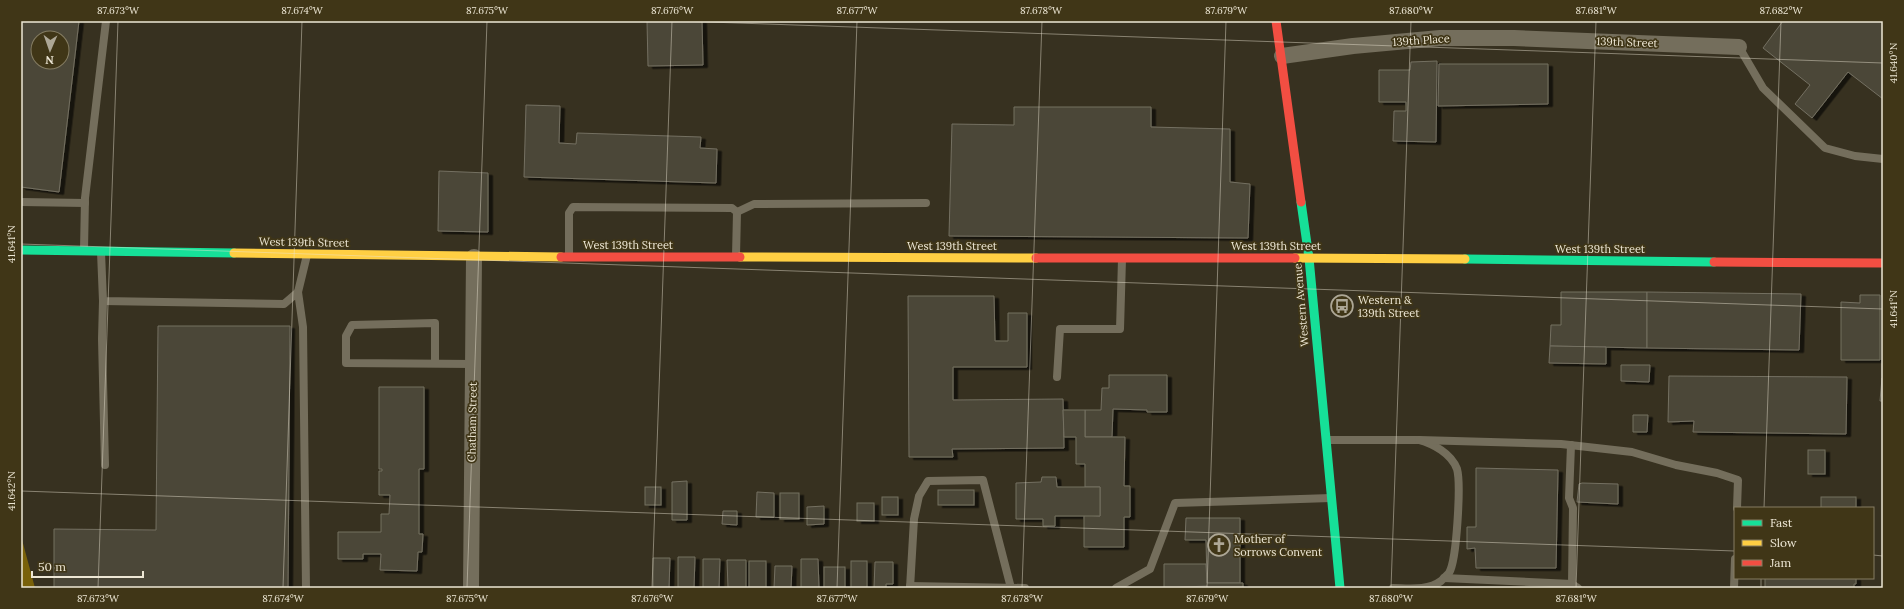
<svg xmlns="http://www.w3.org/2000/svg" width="1904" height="609" viewBox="0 0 1904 609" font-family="Lora,serif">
  <defs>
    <filter id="shadow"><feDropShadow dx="4.5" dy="2.5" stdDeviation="0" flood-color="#0009"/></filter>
  </defs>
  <rect width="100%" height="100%" fill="#373120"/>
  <polygon fill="#79610a" points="21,536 35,588 21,588"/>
  <g fill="#4b4739" stroke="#747061" fill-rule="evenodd" filter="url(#shadow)">
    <path d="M21,21H79L59,192L21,187ZM38,38H62V62H38Z"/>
    <polygon points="647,21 702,21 703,65 648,66"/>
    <polygon points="1783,21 1883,21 1883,99 1848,72 1812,118 1795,104 1810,85 1763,48"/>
    <polygon points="1437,61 1436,142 1393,141 1394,111 1406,111 1406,102 1379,102 1379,70 1410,70 1411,62"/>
    <polygon points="1439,64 1548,64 1548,104 1438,106"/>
    <polygon points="526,105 560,106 559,143 576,144 577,133 701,137 700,148 717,149 716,183 524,177"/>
    <polygon points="1014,107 1151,107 1151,127 1230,129 1230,182 1250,184 1248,238 949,236 952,124 1014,125"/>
    <polygon points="439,171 488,173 488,232 438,231"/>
    <polygon points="1561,292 1647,292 1647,348 1550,346 1551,325 1561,325"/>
    <polygon points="1647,292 1801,294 1799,350 1647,348"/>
    <polygon points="1860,295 1880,295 1880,360 1841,360 1841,302 1860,303"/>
    <polygon points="908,296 994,296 995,341 1008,341 1008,313 1027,313 1027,367 953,367 953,400 1063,399 1064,448 952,449 953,457 909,457"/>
    <polygon points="158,326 290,326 288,588 54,588 54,529 156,530"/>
    <polygon points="1550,346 1606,347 1606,364 1549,363"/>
    <polygon points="1621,365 1650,365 1649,382 1621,381"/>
    <polygon points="1109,375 1167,375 1167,412 1147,412 1147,410 1113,409 1112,437 1085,437 1085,410 1101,410 1102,388 1109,388"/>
    <polygon points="1669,376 1847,377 1846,434 1693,432 1694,421 1668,422"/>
    <polygon points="1882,378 1883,378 1883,401 1880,401"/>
    <polygon points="379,387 424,387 424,469 419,469 419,534 423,534 422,552 418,552 417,571 380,570 381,554 363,554 363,559 338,559 338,532 381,532 381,514 389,514 390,495 379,495 379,471 382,471 382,469 379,469"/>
    <polygon points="1063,410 1085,410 1085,437 1125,437 1124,486 1130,486 1130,517 1124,517 1124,547 1084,547 1084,515 1100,516 1100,487 1085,487 1085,464 1076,464 1076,437 1064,437"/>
    <polygon points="1633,415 1648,415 1647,432 1633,432"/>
    <rect x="1808" y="450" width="17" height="24"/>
    <polygon points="1476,468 1558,470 1556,568 1476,568 1475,548 1467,549 1467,527 1476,527"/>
    <polygon points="1042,477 1056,477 1057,487 1100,487 1100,516 1055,516 1055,526 1043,526 1043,519 1016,519 1016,483 1041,482"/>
    <polygon points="687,481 687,520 672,520 672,482"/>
    <polygon points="1582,483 1618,484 1618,504 1577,502 1579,484"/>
    <rect x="645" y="487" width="16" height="18"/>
    <rect x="938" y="490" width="36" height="15"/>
    <polygon points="757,492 774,493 774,517 756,517"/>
    <rect x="780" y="493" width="19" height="26"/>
    <rect x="882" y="497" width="16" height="18"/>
    <rect x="1821" y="497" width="35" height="11"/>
    <rect x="857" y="503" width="17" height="18"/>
    <polygon points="824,506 824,524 807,525 807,507"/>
    <polygon points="723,511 737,511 737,525 722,524"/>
    <polygon points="1186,518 1240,518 1240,583 1207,583 1206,540 1185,540"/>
    <polygon points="678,557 695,557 694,588 678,588"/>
    <polygon points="653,558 670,558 669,588 653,588"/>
    <polygon points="703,559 720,559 719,588 703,588"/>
    <polygon points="801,559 818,559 819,588 801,588"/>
    <polygon points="727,560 746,560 746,588 728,588"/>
    <rect x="749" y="561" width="17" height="27"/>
    <rect x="851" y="561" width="16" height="27"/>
    <polygon points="875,562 893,562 893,584 886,584 886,588 874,588"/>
    <polygon points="1164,564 1206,564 1207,583 1243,583 1243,588 1207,588 1207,586 1164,588"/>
    <polygon points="775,566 792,566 791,588 774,588"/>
    <rect x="824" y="567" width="21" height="21"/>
    <polygon points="1765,578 1856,578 1856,584 1854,584 1854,588 1765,588"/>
  </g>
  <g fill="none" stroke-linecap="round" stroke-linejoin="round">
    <g stroke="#746e5c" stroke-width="8">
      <polyline points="1739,47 1763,88 1825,148 1855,156 1883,159"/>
      <polyline points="21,202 85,203"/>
      <polyline points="737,212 754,204 926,203"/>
      <polyline points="84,250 85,198 106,21"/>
      <polyline points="101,252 103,301 284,304 298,292 307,255"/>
      <polyline points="569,257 569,213 573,207 732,208 737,212 736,256"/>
      <polyline points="298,292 303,327 306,588"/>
      <polyline points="103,301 102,339 105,465"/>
      <polyline points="435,363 435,323 352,325 346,336 346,363 473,364"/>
      <polyline points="1057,377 1060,329 1120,329 1122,259"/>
      <path d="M1327,440H1419C1433,444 1451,453 1457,469C1461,483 1457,560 1449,573C1447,575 1443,579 1441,581C1428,591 1407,588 1393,588"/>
      <polyline points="1419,440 1561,444 1632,452 1676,465 1717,473 1738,480 1737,508"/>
      <polyline points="1571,445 1569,498 1573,508 1572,584"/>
      <polyline points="1444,578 1572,584 1578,588"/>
      <polyline points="910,586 1025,588"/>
      <polyline points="910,588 914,519 919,496 928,481 983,480 1011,588"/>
      <polyline points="1116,588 1150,569 1175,503 1331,498"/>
      <polyline points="1734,588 1735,559"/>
    </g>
    <g stroke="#746e5c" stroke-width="16">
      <polyline points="1282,56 1353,46 1440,38 1514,38 1739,47"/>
      <polyline points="471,588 474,257"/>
    </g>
    <g stroke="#16e098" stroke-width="9">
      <polyline points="1301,202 1309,258 1340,588"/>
      <polyline points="21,250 234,253"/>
      <polyline points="1465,259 1714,262"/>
    </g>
    <g stroke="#ffcf43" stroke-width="9">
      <polyline points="234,253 561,257"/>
      <polyline points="740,257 1036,258"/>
      <polyline points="1295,258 1465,259"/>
    </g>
    <g stroke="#f24e42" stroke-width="9">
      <polyline points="1276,21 1301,202"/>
      <polyline points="561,257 740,257"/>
      <polyline points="1036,258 1295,258"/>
      <polyline points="1714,262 1883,263"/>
    </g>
  </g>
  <path fill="none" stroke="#ede7d5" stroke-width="1" stroke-opacity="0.45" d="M680,21L1883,63M21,244L1883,309M21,491L1735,551M1764,508L1781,21M1873,555L1883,556M98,588L118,21M283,588L302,21M467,588L487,21M652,588L672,21M837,588L857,21M1022,588L1042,21M1207,588L1226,21M1391,588L1411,21M1576,588L1596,21M1761,588V578"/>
  <defs>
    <g id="bus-ring" transform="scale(1.15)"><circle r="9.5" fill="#403617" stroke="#ada796" stroke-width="1.5"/><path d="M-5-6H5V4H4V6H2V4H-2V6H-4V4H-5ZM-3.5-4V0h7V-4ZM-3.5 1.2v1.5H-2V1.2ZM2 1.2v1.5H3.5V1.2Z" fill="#ada796"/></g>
    <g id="church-ring" transform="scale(1.15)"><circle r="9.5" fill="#403617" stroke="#ada796" stroke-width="1.5"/><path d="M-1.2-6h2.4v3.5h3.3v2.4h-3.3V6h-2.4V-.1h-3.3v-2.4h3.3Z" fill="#ada796"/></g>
  </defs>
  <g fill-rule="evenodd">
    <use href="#bus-ring" x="1342" y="306"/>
    <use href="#church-ring" x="1219" y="545"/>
  </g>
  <g text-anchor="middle" stroke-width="3.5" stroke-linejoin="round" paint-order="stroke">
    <g font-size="11" fill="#ede7d5" stroke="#403617">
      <text transform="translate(1421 40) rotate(-4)" y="4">139th Place</text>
      <text transform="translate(1627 42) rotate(2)" y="4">139th Street</text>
      <text transform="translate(304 242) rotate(1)" y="4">West 139th Street</text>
      <text x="628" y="249">West 139th Street</text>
      <text x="952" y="250">West 139th Street</text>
      <text x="1276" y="250">West 139th Street</text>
      <text x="1600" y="253">West 139th Street</text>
      <text transform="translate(1301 305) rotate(-95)" y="4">Western Avenue</text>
      <text transform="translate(472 422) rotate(-89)" y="4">Chatham Street</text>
    </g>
    <g font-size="11" fill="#ede7d5" stroke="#403617" text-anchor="start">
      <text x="1358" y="304">Western &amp;<tspan x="1358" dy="13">139th Street</tspan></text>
      <text x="1234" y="543">Mother of<tspan x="1234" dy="13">Sorrows Convent</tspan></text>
    </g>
  </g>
  <rect width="1904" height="609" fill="none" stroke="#403617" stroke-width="44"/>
  <rect x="1734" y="507" width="140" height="72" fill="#403617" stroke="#857d63"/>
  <rect x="1742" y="520" width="20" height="6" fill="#16e098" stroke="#857d63"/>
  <text x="1770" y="527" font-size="12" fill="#ede7d5">Fast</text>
  <rect x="1742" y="540" width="20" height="6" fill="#ffcf43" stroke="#857d63"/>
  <text x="1770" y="547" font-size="12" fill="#ede7d5">Slow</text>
  <rect x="1742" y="560" width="20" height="6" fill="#f24e42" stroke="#857d63"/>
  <text x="1770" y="567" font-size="12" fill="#ede7d5">Jam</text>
  <g transform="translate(50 50) rotate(182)"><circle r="19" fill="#403617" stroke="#857d63"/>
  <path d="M0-3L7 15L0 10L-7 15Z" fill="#ada796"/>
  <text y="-6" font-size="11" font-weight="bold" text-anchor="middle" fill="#ede7d5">N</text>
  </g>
  <path d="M32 571v6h111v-6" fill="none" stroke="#ede7d5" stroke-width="2"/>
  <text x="38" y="571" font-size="12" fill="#ede7d5" stroke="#403617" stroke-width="3" paint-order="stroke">50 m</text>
  <rect x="22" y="22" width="1860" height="565" fill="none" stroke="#ede7d5" stroke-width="1.5"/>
  <g font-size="10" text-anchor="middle" fill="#ede7d5">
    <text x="118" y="14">87.673°W</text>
    <text x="302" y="14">87.674°W</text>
    <text x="487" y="14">87.675°W</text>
    <text x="672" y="14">87.676°W</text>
    <text x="857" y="14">87.677°W</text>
    <text x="1041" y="14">87.678°W</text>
    <text x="1226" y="14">87.679°W</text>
    <text x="1411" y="14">87.680°W</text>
    <text x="1596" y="14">87.681°W</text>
    <text x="1781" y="14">87.682°W</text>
    <text transform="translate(1893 63) rotate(-90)" y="4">41.640°N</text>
    <text transform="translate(11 244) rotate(-90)" y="4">41.641°N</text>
    <text transform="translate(1893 309) rotate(-90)" y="4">41.641°N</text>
    <text transform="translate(11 491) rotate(-90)" y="4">41.642°N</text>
    <text x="98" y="602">87.673°W</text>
    <text x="283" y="602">87.674°W</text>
    <text x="467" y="602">87.675°W</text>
    <text x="652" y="602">87.676°W</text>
    <text x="837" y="602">87.677°W</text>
    <text x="1022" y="602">87.678°W</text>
    <text x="1207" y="602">87.679°W</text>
    <text x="1391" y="602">87.680°W</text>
    <text x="1576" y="602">87.681°W</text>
  </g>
</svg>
